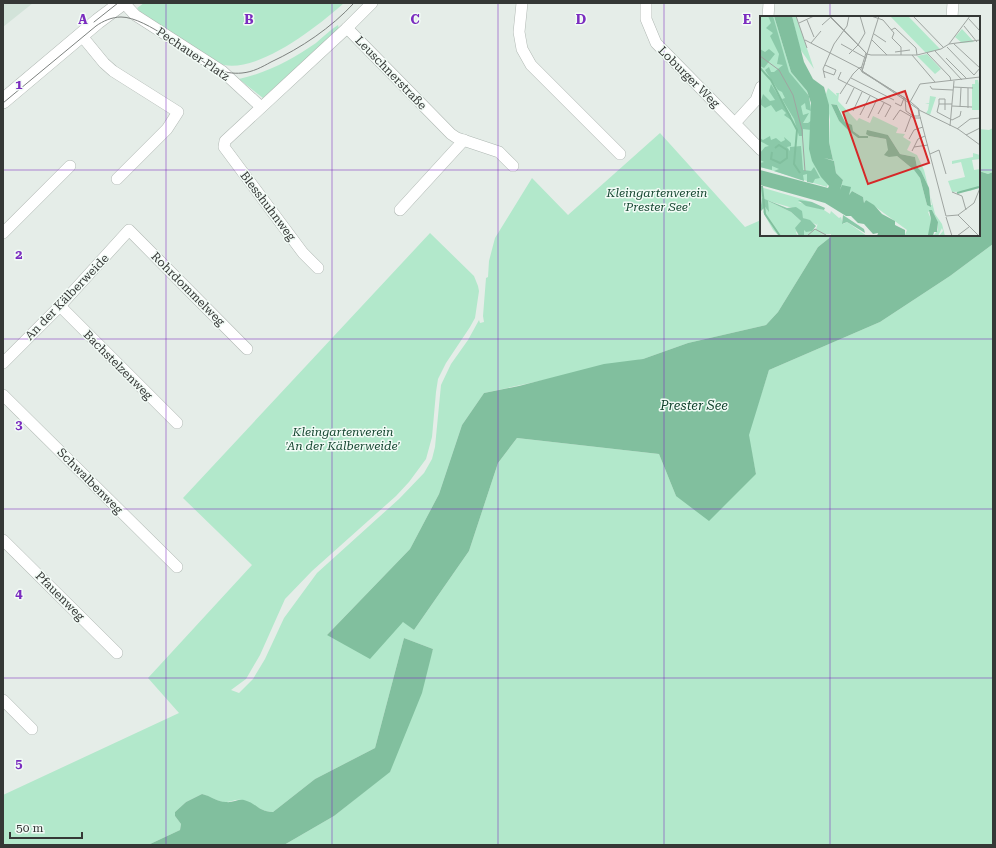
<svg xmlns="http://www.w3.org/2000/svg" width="996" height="848" viewBox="0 0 996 848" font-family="'Roboto Serif',serif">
  <rect width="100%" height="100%" fill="#e5ede8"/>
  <polygon fill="#d2e3d9" points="3,3 33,3 3,27"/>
  <g fill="#b2e8cb">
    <path d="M144,3H344C318,26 254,78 217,63C209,59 202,53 194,48C176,36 159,25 141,13L137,8Z"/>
    <path d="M338,25L339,29L263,98L239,79C267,73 293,59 316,43C323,37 330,30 338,25Z"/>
    <polygon points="993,128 993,172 988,174 979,171 979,129 989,130"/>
    <path d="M660,133L745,227L761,220V235H833L818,247L778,312L766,325L688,343L643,359L484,393L462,425L439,494L410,549L327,635L404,622L414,630L469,551L498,463L517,438L659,454L676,496L756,474L748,435L769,370L880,322L950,276L993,244V845H284L334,816L390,771L433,649L404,638L375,748L315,779L273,812C260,812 253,802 241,800C235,799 229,803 223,802C216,801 210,796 202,794L186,802L175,812V816L181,824L180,830L148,845H3V795L179,713L148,678L252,565L183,498L430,233L474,276L478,286L479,291L475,318L470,327L446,363L438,379L436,392L432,437L426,459L409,482L396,496L312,571L285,599L260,655L246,679L231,690L239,693L253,679L265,659L284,618L317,573L399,499L424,473L432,459L435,447L441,385L451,364L468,340L479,320L480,323L484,322L483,316L486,278L488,277L489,261L495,238L532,178L568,215Z"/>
  </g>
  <g fill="#81bf9e">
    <polygon points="979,171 988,174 993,172 993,244 950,276 880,322 769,370 749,435 756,474 709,521 676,496 659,454 517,438 498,463 469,551 414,630 403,622 370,659 327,635 410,549 439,494 462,425 484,393 519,386 604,364 643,359 688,343 766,325 778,312 818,247 833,235 979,235"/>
    <path d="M404,638L433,649L422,693L390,772L334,816L284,845H148L180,830L181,824L175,816V812L186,802L202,794C211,796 217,802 226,802C232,803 238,799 244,800C256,803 259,812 273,812L315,779L375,748Z"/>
  </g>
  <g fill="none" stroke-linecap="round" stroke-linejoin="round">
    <g stroke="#b0b8b3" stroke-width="12">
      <g id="minor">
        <polyline points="124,3 135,15 222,71 261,107"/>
        <polyline points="522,3 519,32 522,49 531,65 620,154"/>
        <polyline points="646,3 646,19 656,43 761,150"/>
        <polyline points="768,17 769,3"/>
        <polyline points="952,17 953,3"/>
        <polyline points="347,28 451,134 457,138 499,152 513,166"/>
        <polyline points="81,35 104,63 113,71 178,112 167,129 117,179"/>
        <polyline points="735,123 756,100 761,87"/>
        <polyline points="400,210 464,140"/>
        <polyline points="3,233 70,166"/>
        <polyline points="318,268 303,253 227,151 224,147 225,141 347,28 372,3"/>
        <polyline points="60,306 177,423"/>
        <polyline points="3,363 60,306 129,230 247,349"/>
        <polyline points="3,395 177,567"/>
        <polyline points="3,540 117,653"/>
        <polyline points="3,700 32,729"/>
      </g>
    </g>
    <g stroke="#b0b8b3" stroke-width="16">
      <polyline id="secondary" points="3,101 98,21 122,3"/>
    </g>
    <use href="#minor" stroke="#fff" stroke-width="11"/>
    <use href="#secondary" stroke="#fff" stroke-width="15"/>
    <g stroke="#7d827f" stroke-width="1">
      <polyline points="94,22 118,3"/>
      <path d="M3,103L96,26C103,21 112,17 121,17C147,17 191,56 215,69C223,72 233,74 242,73C253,72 262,67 271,62C301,48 331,28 354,3"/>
    </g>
  </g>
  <path fill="none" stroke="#7b2cbf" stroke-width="1" stroke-opacity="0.55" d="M166,3V845M332,3V845M498,3V845M664,3V845M830,3V17M3,170H761M979,170H993M830,235V845M3,339H993M3,509H993M3,678H993"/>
  <g text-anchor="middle" stroke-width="3" stroke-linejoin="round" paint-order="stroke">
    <g font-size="12" fill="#353836" stroke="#f2fbf6">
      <text transform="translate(193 54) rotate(34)" y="4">Pechauer Platz</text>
      <text transform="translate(391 73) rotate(46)" y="4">Leuschnerstraße</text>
      <text transform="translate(689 77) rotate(45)" y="4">Loburger Weg</text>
      <text transform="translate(268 206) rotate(53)" y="4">Blesshuhnweg</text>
      <text transform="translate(188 289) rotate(45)" y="4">Rohrdommelweg</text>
      <text transform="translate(67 297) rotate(-46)" y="4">An der Kälberweide</text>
      <text transform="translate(118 365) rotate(45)" y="4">Bachstelzenweg</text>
      <text transform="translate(90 481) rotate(45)" y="4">Schwalbenweg</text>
      <text transform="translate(60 596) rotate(45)" y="4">Pfauenweg</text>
    </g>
    <g font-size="12" font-style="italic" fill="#164731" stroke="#f2fbf6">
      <text x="657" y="197">Kleingartenverein<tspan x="657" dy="14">'Prester See'</tspan></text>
      <text x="343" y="436">Kleingartenverein<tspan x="343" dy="14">'An der Kälberweide'</tspan></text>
    </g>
    <g font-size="13" font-style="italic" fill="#11432d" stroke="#f2fbf6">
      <text x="694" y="410">Prester See</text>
    </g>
  </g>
  <g transform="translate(760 16)">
    <rect width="220" height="220" fill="#e5ede8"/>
    <path d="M0,0H14L31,56L47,75L52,94L50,136L57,154L68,168L67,171L0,151ZM32,0H36L54,53L40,33ZM130,0H148L180,33L166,37ZM202,13L214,26L202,27L195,21ZM167,38L181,53L175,58L157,40ZM215,64H218L219,68L220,66V94H212V68H215ZM68,72L77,80L76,77H79L78,85L97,105L99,102L110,107L113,100L138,112L136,117L145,118L143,121L151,126L147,134L157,139L164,154L175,198L182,208L185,220H179L183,215L182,212L178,220H173L178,214V206L172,194L168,196L171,203L169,220L145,219L147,214L106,184L104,187L103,181L92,175L89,179L80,174L83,164L76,157L74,145L64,142L73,144L69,126L70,104L66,78ZM71,88L77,89L93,115L100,120H108L98,122L88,114L79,105ZM115,118L128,119L140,138L155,141L157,151L161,155L169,172L172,189H167L160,162L154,154L137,140H132L126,123L109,120ZM169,74V88L170,80L176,81L170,99L166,97L161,93L166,97L168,94L169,88H165L169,87ZM213,137L220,139V143L212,144L214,154L220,153L219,172L210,175L192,176L188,165L205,161L201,146L192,148V145L213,141ZM0,171L52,186H38L64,194L61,200L64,194L70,198L71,195L79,202L81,201L83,208L87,206L107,220H71V218L44,220V213H56L58,207L57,209L43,202L40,194L36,193L2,183V189ZM8,185L31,196L41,205L36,217L39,220H19L13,214L3,196L6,191L8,195Z" fill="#b2e8cb" fill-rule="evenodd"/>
    <path d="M8,0H13L29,56L49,80L51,95L46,93L45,87L41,90L43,99L40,100L49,97L43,107H48L52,104L51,114L43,113V120H39L34,103L22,83L25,82L22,76L18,74L5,54L9,51L11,56H14L23,49L17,48L19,38L10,20L13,17L6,12L11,7ZM0,33L5,36L9,33L15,38L4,52L0,50ZM11,68L31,100V104L24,99L26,97L22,93L16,96L11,89L5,92L0,88L3,78L10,85L15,84L9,75ZM10,120L11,124L16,122L21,126L25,124L24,121L31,127V130L27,131L30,135V131L41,130L43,154L51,155L54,151L60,162L55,163L53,167L47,166V158L43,159L44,165L14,155L19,153L12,150V154L0,151V147L4,146L0,144V137L5,131L9,130L0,125V122L3,124ZM2,182L27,192L36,191L42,195L43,202L50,204L56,210L52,215L46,216L44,214V220H39L35,212L41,205L31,196L8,185L9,196L5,191L0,196ZM38,184L52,186L65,192L64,194L46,190ZM83,199L104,213L105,217L87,206L82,208Z" fill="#8bc9a9"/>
    <path d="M14,0H32L44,46L53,63L64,71L69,89V126L73,144L64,142L74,145L76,157L83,164L80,174L82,169L91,171L89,179L92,175L103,181L104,187L106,184L114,189L122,198L135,205V209L145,214V219L151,220H117L118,217L113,218L104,208L98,207L91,200H86L65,187L0,169V154L68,172L69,170L61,161L52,145L49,133L51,87L47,75L31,56ZM71,88L77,89L85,106L92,109L93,115L100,120H108V122H98L88,114L79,105ZM107,114L128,119L140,138L155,141L157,151L161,155L169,172L171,191L167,189L160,162L154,154L137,140L129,141L124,139L128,134L126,123L109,120L106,118ZM169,194H172L178,206L177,216H174L173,220L168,219L171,203Z" fill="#81bf9e"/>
    <path fill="none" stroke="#81bf9e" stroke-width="2" d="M0,52L11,64L37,114L34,148L40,157M12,136L11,143L20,147L27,142V134L19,129L15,132M2,170L5,198L20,220M197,177L219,171"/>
    <path fill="none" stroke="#9fa5a1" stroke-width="1" d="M36,0L47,32M69,0L106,37L101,53V54L102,56L145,82L146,95L153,100H159V93L152,87L146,83L102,55L107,38L70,0M70,0L107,38L102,55L158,93L186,200L198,199L219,220M111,0L123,4L134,17L132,22L141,31V39M119,0L107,38L111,39H157L181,33L189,28L210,0M153,0L184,32M208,2L220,15M47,4L54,21M39,7L54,0M62,9L72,0M204,10L217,26M131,14L135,12L156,32L157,39M114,18L126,26M45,24L99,52L102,51M112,24L127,39M51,27L61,15M81,28L106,42M189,28L220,24M187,31L214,59L220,52L194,28M175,35L202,64M135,36L150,34M167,37L190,61L191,65M89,38L98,29L105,17L100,0M152,39L175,66M0,40L19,54L33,79L42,114L45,155M186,42L207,63M63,55L74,59L76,54L65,49M81,56L78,63L131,90L125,101M65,62L63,53L74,28L87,10L89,0M91,62L134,84M170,70L172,73L193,74M193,71L213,72M80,78L93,58L99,52L101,54M150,86L160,68L220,61M135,87L141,90L144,82M86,88L94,72M179,88V83H185V94M192,90L212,91M200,91L201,72M208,92V72M159,94L198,113L220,129M93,95L102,76M118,98L124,87M100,99L110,80M108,102L117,83M133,104L140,94L154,102H161M192,104L177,96L179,88H192M192,104L200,100L201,95M190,110L194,65M197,113L210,103L220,102M145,116L151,100M206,119L220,112M149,123L154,114L163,111M154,131L168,129M152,135L158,123L165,120M170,138L179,134L186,158M192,176L202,180L206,194M198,199L214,187L220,172M186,201L192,220M47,220L55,213L66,219M197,220L209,211"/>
    <path fill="#d62828" fill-opacity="0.15" stroke="#d62828" stroke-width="2" d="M145,75L169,147L108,168L83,96Z"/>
    <rect width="220" height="220" fill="none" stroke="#353836" stroke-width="2"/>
  </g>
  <g font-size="13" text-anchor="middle" font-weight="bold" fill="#7b2cbf" stroke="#f2fbf6" stroke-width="3" stroke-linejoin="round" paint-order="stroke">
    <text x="83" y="24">A</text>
    <text x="249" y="24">B</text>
    <text x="415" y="24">C</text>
    <text x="581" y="24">D</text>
    <text x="747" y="24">E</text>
    <text x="19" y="89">1</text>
    <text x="19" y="259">2</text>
    <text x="19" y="429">3</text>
    <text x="19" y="598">4</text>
    <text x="19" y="768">5</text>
  </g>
  <rect width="996" height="848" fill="none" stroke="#353836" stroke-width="8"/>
  <path d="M10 832v6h72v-6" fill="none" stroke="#353836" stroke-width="2"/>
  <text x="16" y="832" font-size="12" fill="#353836" stroke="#f2fbf6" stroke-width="3" paint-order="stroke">50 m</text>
</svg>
